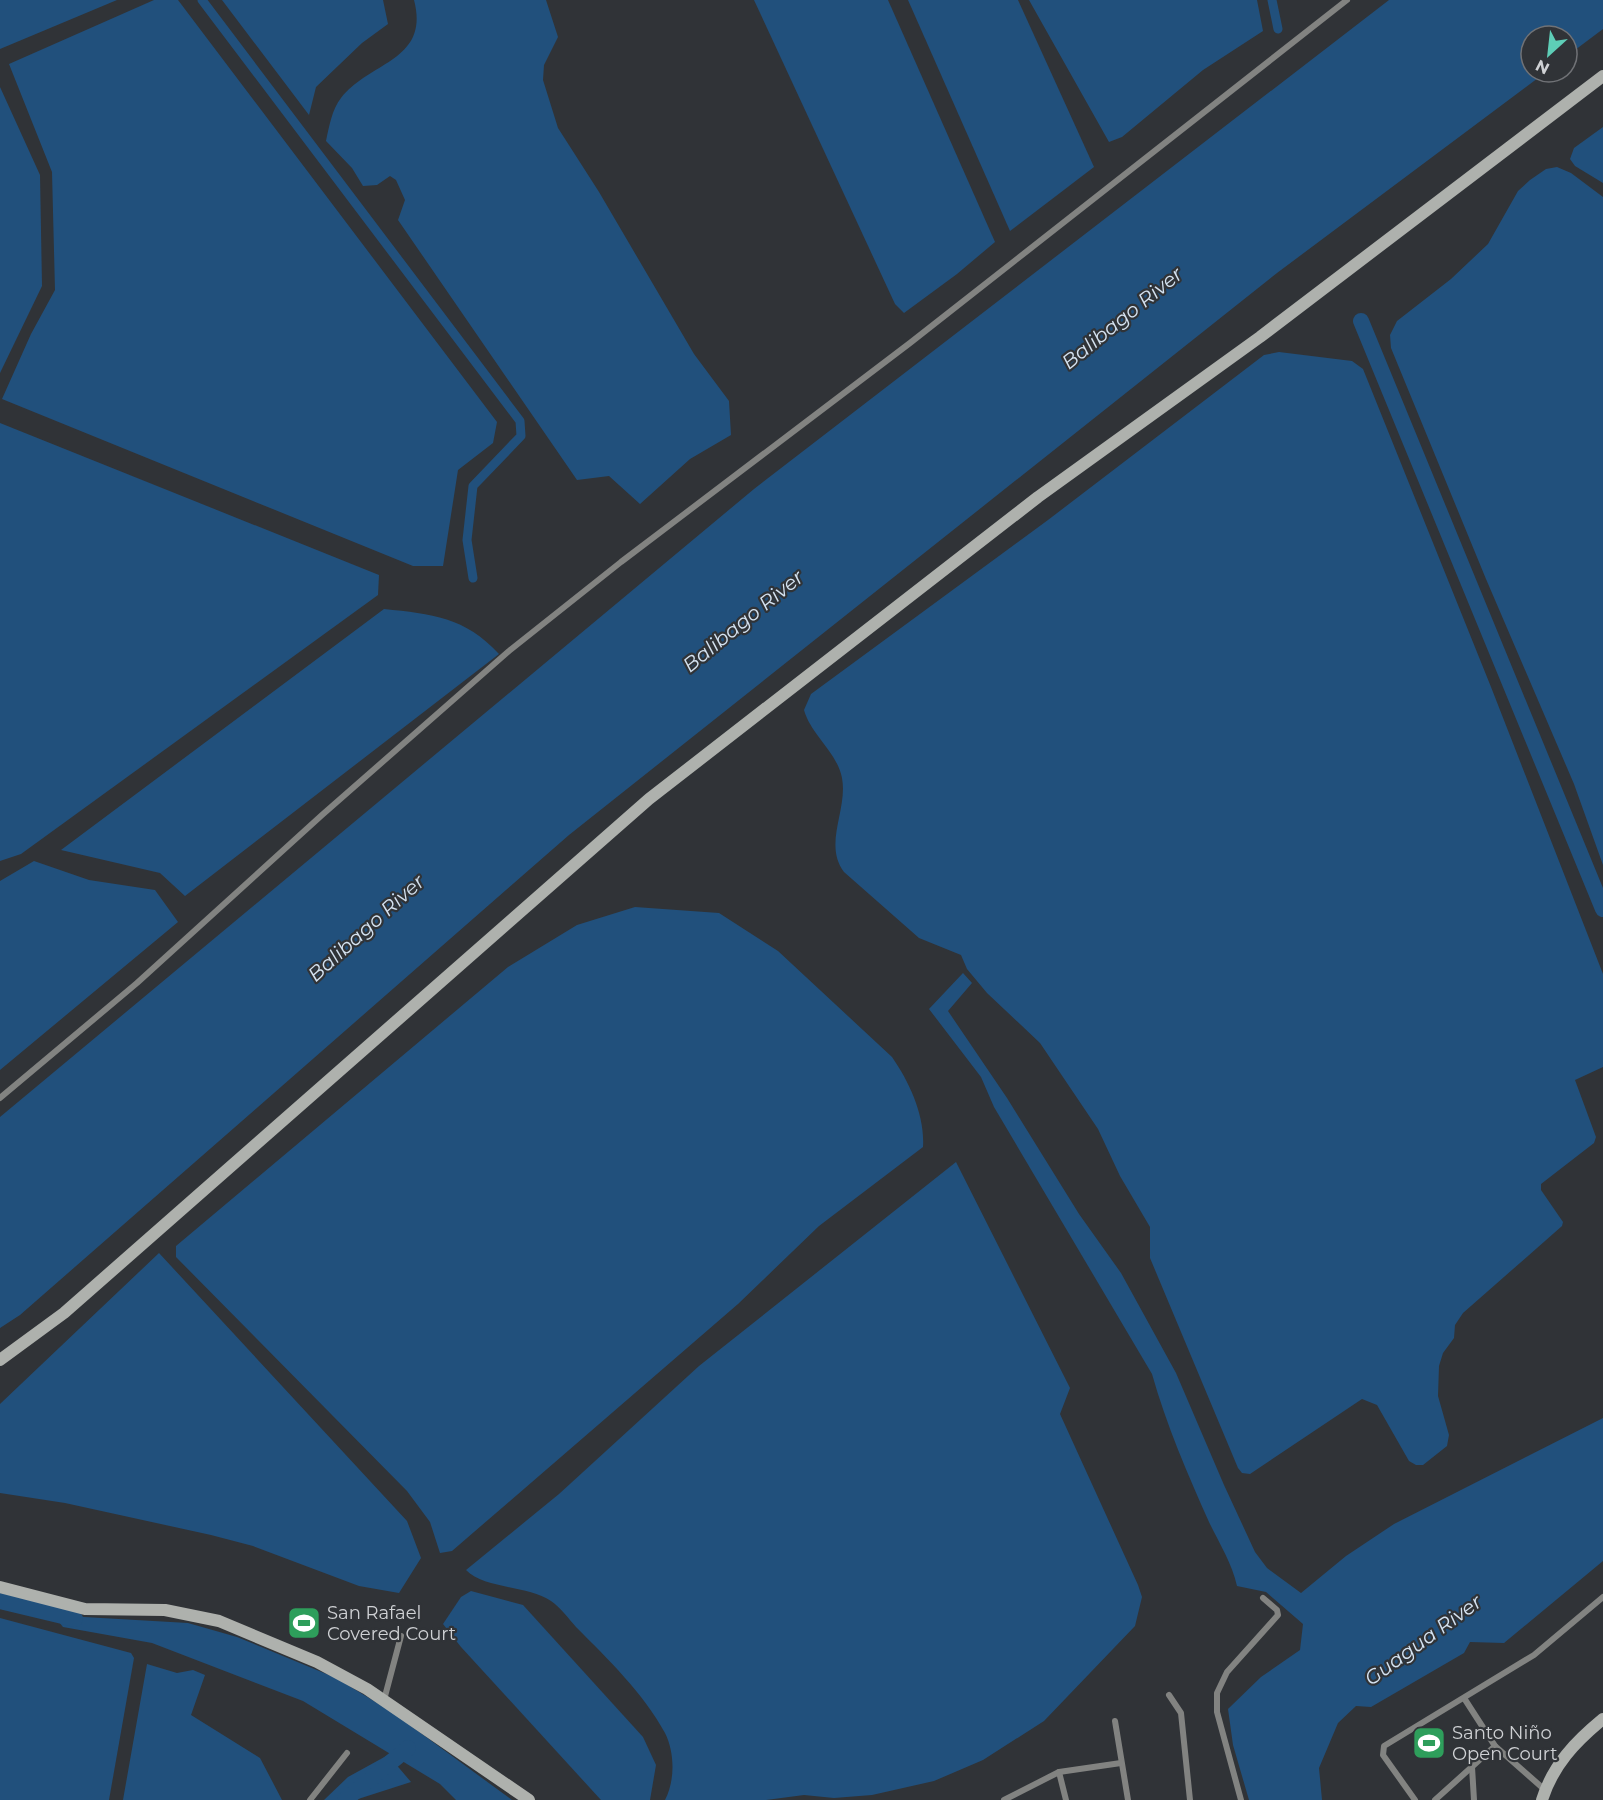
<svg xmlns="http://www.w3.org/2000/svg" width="1603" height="1800" viewBox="0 0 1603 1800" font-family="Montserrat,sans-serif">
  <rect width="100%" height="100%" fill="#303337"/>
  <polygon fill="#2d6742" points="1427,1729 1442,1750 1432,1758 1416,1736"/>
  <g fill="#21507c">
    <polygon points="0,0 117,0 0,49"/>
    <polygon points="154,0 178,0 497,422 493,443 458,470 443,566 413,566 2,399 31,334 55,290 52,172 9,64"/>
    <polygon points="222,0 383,0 388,24 362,43 316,87 309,115"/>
    <path d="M414,0H546L558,37L544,65L543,80L558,128L599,192L694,354L729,401L731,435L690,459L640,504L609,476L577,480L398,220L405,200L396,180L390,176L377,185L363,186L352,168L326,141C329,127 332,109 341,98C370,61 430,61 414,0Z"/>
    <polygon points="754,0 888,0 995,242 957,274 904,313 895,304"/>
    <polygon points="908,0 1018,0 1094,167 1010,231"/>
    <polygon points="1029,0 1257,0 1263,31 1203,70 1122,137 1109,142"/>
    <polygon points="1389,0 1603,0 1603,29 1567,56 1567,36 1531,36 1531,72 1546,72 1277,273 569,835 20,1315 0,1328 0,1117 754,489"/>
    <polygon points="0,87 40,175 42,286 0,373"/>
    <polygon points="1603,127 1603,183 1575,166 1570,159 1574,148"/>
    <polygon points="1557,167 1571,173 1603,197 1603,865 1574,784 1486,579 1391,348 1390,335 1397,321 1451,279 1488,244 1518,191 1530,180 1546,169"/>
    <path d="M1279,352L1352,361L1363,369L1491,687L1603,974V1067L1575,1080L1596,1137L1594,1143L1541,1184V1190L1563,1222L1562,1226L1463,1313L1455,1325L1454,1338L1443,1353L1439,1366L1438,1396L1449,1435L1447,1446L1423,1465H1416L1409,1461L1377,1405L1362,1399L1250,1474L1242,1473L1238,1468L1150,1258V1227L1120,1176L1098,1129L1040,1043L987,993L967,969L961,955L919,938L844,872C823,844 848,810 842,778C837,752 811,735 804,710L811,694L1048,520L1264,355Z"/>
    <polygon points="0,423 379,575 378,595 21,854 0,861"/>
    <path d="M384,609C432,614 465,617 499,654L185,896L160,873L61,850Z"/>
    <polygon points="34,861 89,880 155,890 178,922 0,1070 0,881"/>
    <path d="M635,907L719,913L778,951L892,1057C910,1083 925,1116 923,1147L819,1226L738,1304L452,1551L440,1553L430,1522L407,1491L176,1257V1246L508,967L577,925Z"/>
    <path d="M963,973L972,983L948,1011L1007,1098L1079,1214L1121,1273L1176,1373L1224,1485L1255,1552L1267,1568L1301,1593L1346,1556L1394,1524L1603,1418V1561L1504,1643L1470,1642L1464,1653L1371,1707L1356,1706L1338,1723L1319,1768L1322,1800H1249L1233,1745L1228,1709L1261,1677L1300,1650L1303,1624L1266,1592L1237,1586C1232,1563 1219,1543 1209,1522C1188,1475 1166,1424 1152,1374L994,1107L981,1077L929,1009Z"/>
    <path d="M956,1162L1070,1388L1060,1414L1138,1585L1142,1597L1135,1626L1044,1721L983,1760L934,1781L872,1795L834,1798L804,1795L766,1800H665C675,1781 675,1753 665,1733C644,1694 608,1659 576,1627C569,1619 560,1607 551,1601C527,1585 484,1589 466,1570L559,1494L699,1366Z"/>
    <polygon points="159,1253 407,1521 421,1558 399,1593 359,1586 253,1546 211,1535 65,1503 0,1493 0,1404"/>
    <polygon points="471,1591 523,1605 643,1737 656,1765 650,1800 601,1800 461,1647 443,1624 461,1597"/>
    <polygon points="49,1610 84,1617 188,1623 237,1637 336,1678 392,1712 512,1800 456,1800 440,1784 303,1701 152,1643 63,1627"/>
    <polygon points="0,1618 131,1653 134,1658 109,1800 0,1800"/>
    <polygon points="147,1664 177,1673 193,1670 205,1675 191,1715 260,1758 282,1800 123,1800"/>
    <polygon points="388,1755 411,1782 355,1800 324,1800 348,1777"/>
  </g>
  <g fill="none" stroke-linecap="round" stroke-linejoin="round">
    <g stroke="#21507c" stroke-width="9">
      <polyline points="202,0 520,421 521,436 473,486 467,540 473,578"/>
      <polyline points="1272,0 1278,29"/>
    </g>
    <g stroke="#21507c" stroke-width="16">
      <polyline points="1361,321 1603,909"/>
      <polyline points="0,1601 75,1619"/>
      <polyline points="345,1800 408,1748"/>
    </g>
    <g stroke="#828381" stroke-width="6">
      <polyline points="0,1098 137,983 322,815 509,651 621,562 910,343 1347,0"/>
      <polyline points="1169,1695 1181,1713 1190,1800"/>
      <polyline points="1464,1698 1495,1746 1545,1790"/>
      <polyline points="384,1700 401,1636"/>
      <polyline points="1115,1721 1128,1800"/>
      <polyline points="1472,1767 1474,1800"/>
      <polyline points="1059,1772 1066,1800"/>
      <polyline points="310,1800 347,1753"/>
      <polyline points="1004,1800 1059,1772 1121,1763"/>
      <polyline points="1241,1800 1217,1712 1217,1693 1227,1672 1278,1615 1277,1610 1263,1598"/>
      <polyline points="1415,1800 1383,1755 1384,1746 1534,1655 1603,1597"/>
      <polyline points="1435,1800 1495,1746"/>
    </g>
    <g stroke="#aeb1ad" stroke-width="12">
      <polyline points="0,1360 64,1313 649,799 1038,497 1260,337 1603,76"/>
      <polyline points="0,1587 85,1609 165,1610 219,1621 317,1662 367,1689 529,1800"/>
      <path d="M1542,1800C1553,1765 1575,1742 1603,1719"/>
    </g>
  </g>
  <defs>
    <g id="stadium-square" transform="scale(1.725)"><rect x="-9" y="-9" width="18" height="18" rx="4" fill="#2e9e5b" stroke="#303337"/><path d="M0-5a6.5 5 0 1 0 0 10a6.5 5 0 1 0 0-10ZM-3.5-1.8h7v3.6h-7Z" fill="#fff"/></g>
  </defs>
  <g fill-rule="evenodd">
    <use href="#stadium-square" x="304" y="1623"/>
    <use href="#stadium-square" x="1429" y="1743"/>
  </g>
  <g text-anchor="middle" stroke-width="4.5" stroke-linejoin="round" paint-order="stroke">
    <g font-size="18" fill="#cfd1d4" stroke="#303337" text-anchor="start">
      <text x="327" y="1619">San Rafael<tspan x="327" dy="21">Covered Court</tspan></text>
      <text x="1452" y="1739">Santo Niño<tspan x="1452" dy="21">Open Court</tspan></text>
    </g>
    <g font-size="20" font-style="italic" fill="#d5e3f1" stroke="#303337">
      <text transform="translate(1122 318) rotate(-39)" y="7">Balibago River</text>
      <text transform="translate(743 621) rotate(-39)" y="7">Balibago River</text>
      <text transform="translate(366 928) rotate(-42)" y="7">Balibago River</text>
      <text transform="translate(1423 1640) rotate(-36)" y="7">Guagua River</text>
    </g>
  </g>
  <g transform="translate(1549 54) rotate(207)"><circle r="28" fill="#303337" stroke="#707276" stroke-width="1.5"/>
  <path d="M0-4.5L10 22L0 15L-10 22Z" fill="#5eceb7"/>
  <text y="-9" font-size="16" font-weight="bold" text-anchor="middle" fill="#cfd1d4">N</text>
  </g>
</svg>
